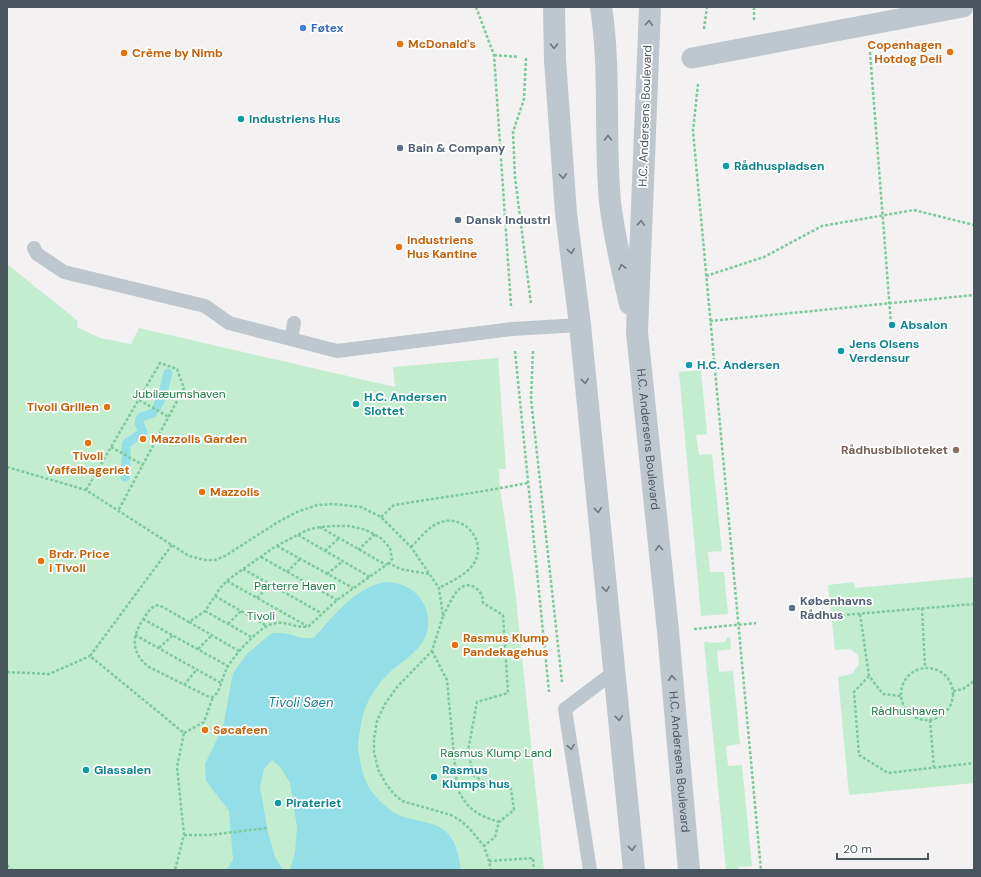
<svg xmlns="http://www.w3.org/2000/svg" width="981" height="877" viewBox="0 0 981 877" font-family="'DM Sans',sans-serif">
  <rect width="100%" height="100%" fill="#f3f1f1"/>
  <g fill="#c3edcf">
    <polygon points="7,264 78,321 77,327 100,338 131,344 139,328 395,387 393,367 498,358 506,469 499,469 500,488 515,589 544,870 7,870"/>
    <polygon points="701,370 707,434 696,435 699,455 712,454 722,551 708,552 710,572 724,572 728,614 701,616 679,372"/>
    <polygon points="974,577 974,783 849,795 838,677 852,674 859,664 858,655 850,649 835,650 828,585 854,582 855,588"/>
    <polygon points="730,637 731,649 717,651 719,672 733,671 740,744 726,746 728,766 742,765 752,866 738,867 738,870 726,870 704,643 707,641 709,643 725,642 727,638"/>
  </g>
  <path fill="#93dee7" d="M387,582C402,583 414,588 422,601C426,607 428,614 428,621C430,649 400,660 384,678C378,685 371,695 367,704C362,714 359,733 358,745C358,750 359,755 360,760C363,781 371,795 388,808C392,811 396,814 400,816C410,819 434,823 441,828C455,836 459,855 461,870H290L295,852L297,827L290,783L281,768L272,760L264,769L260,787L268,833L275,857L283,870H226L233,860L229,811L206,781L205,764L223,727L233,673L247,654L272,633H284L302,638H314C334,615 356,586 387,582Z"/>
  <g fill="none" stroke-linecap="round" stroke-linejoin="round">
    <g stroke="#93dee7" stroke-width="9">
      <polyline points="157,407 162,397 168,373"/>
      <polyline points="126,454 126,444 143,432 139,423 141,417 153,413"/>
      <polyline points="125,477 126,458"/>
    </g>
    <g stroke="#7dca9c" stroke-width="2.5" stroke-dasharray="3 2" stroke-linecap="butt">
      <polyline points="476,7 494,55 511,306"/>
      <polyline points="754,20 754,7"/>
      <polyline points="704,29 707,7"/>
      <polyline points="870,52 891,324"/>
      <polyline points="494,55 519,57"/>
      <polyline points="526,58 524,99 513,132 515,177 531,304"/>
      <polyline points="698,84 693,131 761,870"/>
      <polyline points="706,276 764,257 822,226 914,210 974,225"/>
      <polyline points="710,321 974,295"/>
      <polyline points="515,351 549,692"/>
      <polyline points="533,351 531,399 562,682"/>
      <polyline points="139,400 169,417"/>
      <polyline points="111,447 143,465"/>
      <polyline points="7,467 86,490 189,556 205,560 215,560 225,556 278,522 297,512 317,505 334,504 361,507 381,517 411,547 439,588 443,616 432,651 397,687 385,704 377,721 374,739 374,752 378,769 386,784 394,794 402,801 451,815 461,821 469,828 484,846 489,861 491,870"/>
      <polyline points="86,490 160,363 177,369 184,388 118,511"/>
      <polyline points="381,517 394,505 484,491 528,483"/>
      <polyline points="320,527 386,565"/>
      <polyline points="298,535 370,577"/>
      <polyline points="172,545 90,656 184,733 177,767 184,835 175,870"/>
      <polyline points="277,546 353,588"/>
      <path d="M411,547C420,538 429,526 441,522C467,514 489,545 472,566C464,576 450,582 439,588"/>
      <polyline points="358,550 375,534"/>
      <polyline points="325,551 339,538"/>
      <polyline points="261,557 337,600"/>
      <path d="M389,563L337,600L309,626C296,630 285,618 269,625C256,631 232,657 226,670C222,678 220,692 213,697L207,696L149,667C131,653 131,637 144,618C148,612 151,606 159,605L189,622L205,611L221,587L229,579L276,546L307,530L320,527L333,526H350L366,530L381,538L390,548L392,559L389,563L400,569L429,574"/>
      <polyline points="243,569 321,613"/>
      <polyline points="287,572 300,559"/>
      <polyline points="327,574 343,561"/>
      <polyline points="227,581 307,626"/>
      <polyline points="215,596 267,626"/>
      <polyline points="257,598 271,584"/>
      <polyline points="922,608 925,667"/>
      <polyline points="205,611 253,638"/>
      <polyline points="860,614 869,676 883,694 901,696"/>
      <path d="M443,616C450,604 459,575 477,589C482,593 483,598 483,603L503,615L508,693L477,702L468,751L473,775L492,787L511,789L514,810L499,822"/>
      <polyline points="832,616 974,604"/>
      <polyline points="143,619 228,666"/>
      <polyline points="189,622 239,651"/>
      <polyline points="228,624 241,611"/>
      <polyline points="694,629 756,623"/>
      <polyline points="135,635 221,683"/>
      <polyline points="159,648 173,635"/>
      <polyline points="198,649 212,635"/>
      <path d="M432,651L447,680L457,788C468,810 477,815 499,822L495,837L484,846"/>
      <circle cx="927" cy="694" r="26"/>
      <polyline points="7,672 49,674 90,656"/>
      <polyline points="869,676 854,692 859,755 888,773 974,763"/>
      <polyline points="184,685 197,669"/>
      <polyline points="953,691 963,689 974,681"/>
      <polyline points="930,720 934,768"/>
      <polyline points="184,733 204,722 213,697"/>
      <polyline points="184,835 209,835 267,828"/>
      <polyline points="489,861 533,858 534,870"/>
      <polyline points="7,865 12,870"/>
    </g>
    <g stroke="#bec7cd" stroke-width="14">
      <polyline points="34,248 37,254 64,272 205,306 229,323 337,351 512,329 580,325"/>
      <polyline points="291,339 294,323"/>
      <polyline points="590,870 565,709 614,672"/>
    </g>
    <polyline stroke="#bec7cd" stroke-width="21" points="692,58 963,7"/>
    <g stroke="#bec7cd" stroke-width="22">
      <polyline points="554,7 555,60 566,213 580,325 634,870"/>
      <path d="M601,7C611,72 604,137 610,202C614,236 622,270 630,304"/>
      <path id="s1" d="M650,7L637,332L668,631L689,870"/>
    </g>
  </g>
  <defs><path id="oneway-chevron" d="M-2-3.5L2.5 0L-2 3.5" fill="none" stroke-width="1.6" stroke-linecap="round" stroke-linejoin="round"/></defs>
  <g stroke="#6d787f">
    <use href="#oneway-chevron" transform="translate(649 23) rotate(-87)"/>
    <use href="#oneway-chevron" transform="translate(554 46) rotate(89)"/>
    <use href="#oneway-chevron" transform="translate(608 138) rotate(-91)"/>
    <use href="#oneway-chevron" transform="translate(563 176) rotate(86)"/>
    <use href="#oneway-chevron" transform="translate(641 223) rotate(-88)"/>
    <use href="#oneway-chevron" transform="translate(571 251) rotate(83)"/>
    <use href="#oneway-chevron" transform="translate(622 267) rotate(-103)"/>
    <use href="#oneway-chevron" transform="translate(585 381) rotate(84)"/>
    <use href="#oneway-chevron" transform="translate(598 510) rotate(84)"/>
    <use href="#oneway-chevron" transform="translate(659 548) rotate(-96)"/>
    <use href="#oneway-chevron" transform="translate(606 589) rotate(84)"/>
    <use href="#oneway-chevron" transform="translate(672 678) rotate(-95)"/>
    <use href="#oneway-chevron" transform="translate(619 718) rotate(84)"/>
    <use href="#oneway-chevron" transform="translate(571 747) rotate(81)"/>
    <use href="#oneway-chevron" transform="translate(632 848) rotate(84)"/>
  </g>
  <circle fill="#3f7fe0" stroke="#fff" stroke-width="1.5" cx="303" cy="28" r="4"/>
  <g fill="#e8710a" stroke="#fff" stroke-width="1.5">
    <circle cx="400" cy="44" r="4"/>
    <circle cx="950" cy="52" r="4"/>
    <circle cx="124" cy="53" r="4"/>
    <circle cx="399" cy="247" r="4"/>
    <circle cx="107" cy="407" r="4"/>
    <circle cx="143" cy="439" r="4"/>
    <circle cx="88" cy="443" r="4"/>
    <circle cx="202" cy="492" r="4"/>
    <circle cx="41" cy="561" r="4"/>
    <circle cx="455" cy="645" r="4"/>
    <circle cx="205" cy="730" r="4"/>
  </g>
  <g fill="#0f9aa8" stroke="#fff" stroke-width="1.5">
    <circle cx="241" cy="119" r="4"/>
    <circle cx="726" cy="166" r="4"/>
    <circle cx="892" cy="325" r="4"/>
    <circle cx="841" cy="351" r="4"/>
    <circle cx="689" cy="365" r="4"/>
    <circle cx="356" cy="404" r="4"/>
    <circle cx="86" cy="770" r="4"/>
    <circle cx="434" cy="777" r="4"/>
    <circle cx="278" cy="803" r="4"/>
  </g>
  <g fill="#5c6f8a" stroke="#fff" stroke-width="1.5">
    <circle cx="400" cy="148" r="4"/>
    <circle cx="458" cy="220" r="4"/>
    <circle cx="792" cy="608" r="4"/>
  </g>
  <circle fill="#8d6e63" stroke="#fff" stroke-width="1.5" cx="956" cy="450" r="4"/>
  <g text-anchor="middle" stroke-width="3.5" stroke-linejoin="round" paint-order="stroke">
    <g font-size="12" font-weight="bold" fill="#366cbe" stroke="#fff" text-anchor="start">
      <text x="311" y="32">Føtex</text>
    </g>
    <g font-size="12" font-weight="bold" fill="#c56008" stroke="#fff" text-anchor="start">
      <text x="408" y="48">McDonald's</text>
      <text x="942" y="49" text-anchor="end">Copenhagen<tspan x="942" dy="14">Hotdog Deli</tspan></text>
      <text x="132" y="57">Crème by Nimb</text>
      <text x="407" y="244">Industriens<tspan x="407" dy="14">Hus Kantine</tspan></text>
      <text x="99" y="411" text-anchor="end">Tivoli Grillen</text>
      <text x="151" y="443">Mazzolis Garden</text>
      <text x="88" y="460" text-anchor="middle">Tivoli<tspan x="88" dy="14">Vaffelbageriet</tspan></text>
      <text x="210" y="496">Mazzolis</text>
      <text x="49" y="558">Brdr. Price<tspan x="49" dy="14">i Tivoli</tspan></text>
      <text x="463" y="642">Rasmus Klump<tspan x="463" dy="14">Pandekagehus</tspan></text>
      <text x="213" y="734">Søcafeen</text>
    </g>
    <g font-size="12" fill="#4a565e" stroke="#fff">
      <text transform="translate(645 116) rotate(-88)" y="4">H.C. Andersens Boulevard</text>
      <text dy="4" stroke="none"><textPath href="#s1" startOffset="433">H.C. Andersens Boulevard</textPath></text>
      <text dy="4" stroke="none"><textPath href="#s1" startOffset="757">H.C. Andersens Boulevard</textPath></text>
    </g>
    <g font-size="12" font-weight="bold" fill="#0d838f" stroke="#fff" text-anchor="start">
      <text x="249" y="123">Industriens Hus</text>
      <text x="734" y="170">Rådhuspladsen</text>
      <text x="900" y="329">Absalon</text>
      <text x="849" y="348">Jens Olsens<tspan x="849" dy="14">Verdensur</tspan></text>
      <text x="697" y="369">H.C. Andersen</text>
      <text x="364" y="401">H.C. Andersen<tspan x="364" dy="14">Slottet</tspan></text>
      <text x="94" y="774">Glassalen</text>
      <text x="442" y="774">Rasmus<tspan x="442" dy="14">Klumps hus</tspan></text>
      <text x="286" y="807">Pirateriet</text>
    </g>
    <g font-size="12" font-weight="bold" fill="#4e5e75" stroke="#fff" text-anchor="start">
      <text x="408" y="152">Bain &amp; Company</text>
      <text x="466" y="224">Dansk Industri</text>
      <text x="800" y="605">Københavns<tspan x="800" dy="14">Rådhus</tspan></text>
    </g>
    <g font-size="12" fill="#1d7c43" stroke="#fff">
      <text x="179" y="398">Jubilæumshaven</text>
      <text x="295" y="590">Parterre Haven</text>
      <text x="261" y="620">Tivoli</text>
      <text x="908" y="715">Rådhushaven</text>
      <text x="496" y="757">Rasmus Klump Land</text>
    </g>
    <g font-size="12" font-weight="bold" fill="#785e54" stroke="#fff" text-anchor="end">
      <text x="948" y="454">Rådhusbiblioteket</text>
    </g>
    <g font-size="13" font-style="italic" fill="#14818f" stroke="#fff">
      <text x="301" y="707">Tivoli Søen</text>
    </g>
  </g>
  <rect width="981" height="877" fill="none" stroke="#4a565e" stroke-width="16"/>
  <path d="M837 853v6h91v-6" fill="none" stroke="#4a565e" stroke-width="2"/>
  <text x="843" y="853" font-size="12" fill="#4a565e" stroke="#ffffff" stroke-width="3" paint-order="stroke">20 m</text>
</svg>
